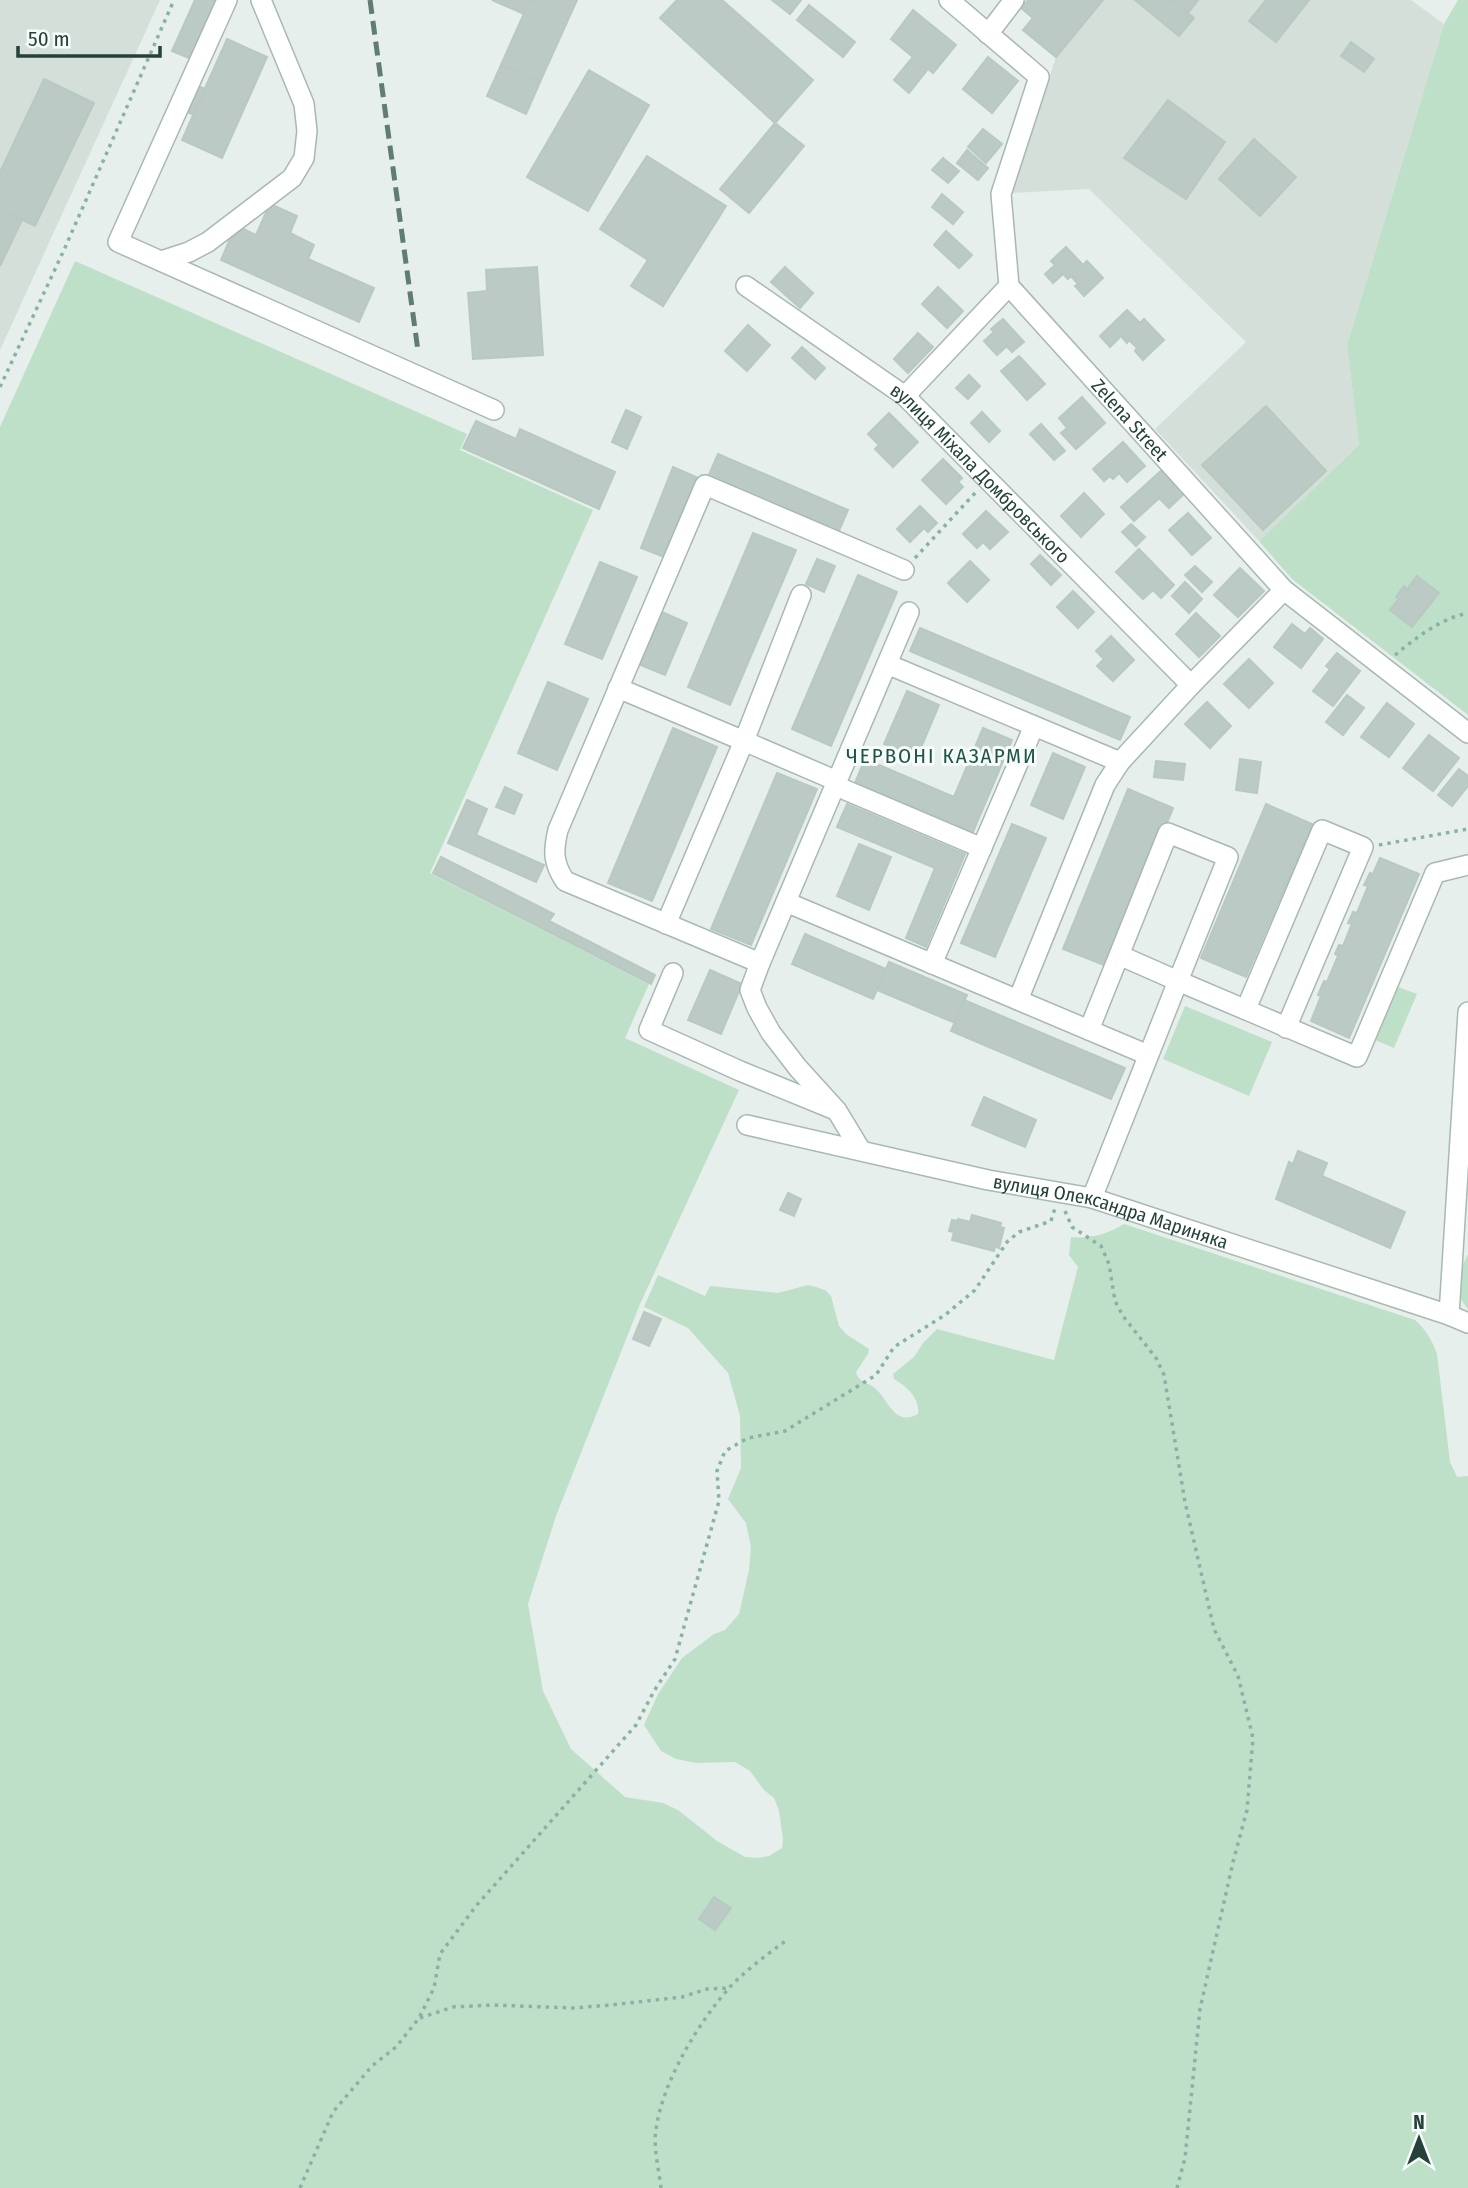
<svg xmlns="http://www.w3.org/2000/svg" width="1468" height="2188" viewBox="0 0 1468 2188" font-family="'Fira Sans Condensed',sans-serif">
  <rect width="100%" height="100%" fill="#e6efeb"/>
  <g fill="#d4dfda">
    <polygon points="0,0 160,0 0,350"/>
    <polygon points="1103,0 1411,0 1444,24 1347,345 1359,445 1259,541 1155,429 1246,342 1089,189 1012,193 1056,57"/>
  </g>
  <g fill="#bfe0c8">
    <polygon points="1458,0 1468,0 1468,715 1292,579 1259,541 1359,445 1347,345 1444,24"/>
    <path d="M75,261L467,434L460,450L593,510L430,873L649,984L625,1038L739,1090L640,1304L556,1516L528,1604L543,1691L571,1749L625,1797L663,1803L678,1810L717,1841L745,1857L758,1858L769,1856L782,1848L783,1839L779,1811L774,1798L764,1790L750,1771L735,1762L696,1763L676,1759L661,1751L644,1725L658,1694L682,1658L714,1634L725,1630L739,1614L749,1570L751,1547L746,1523L728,1499L741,1468L740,1416L728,1373L688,1328L644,1307L658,1275L705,1296L710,1286L778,1293L808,1285L816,1287L825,1290L831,1296L839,1326L846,1334L869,1349L868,1354L856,1372C859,1384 868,1381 876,1389C889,1401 895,1427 918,1414C920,1398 907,1387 894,1379L893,1374L914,1357L923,1343L937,1329L1054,1360L1078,1267L1069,1255L1071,1237C1090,1239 1108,1234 1124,1224L1415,1320C1426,1330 1432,1340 1437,1354L1450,1462L1457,1477L1468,1476V2188H0V427Z"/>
    <polygon points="1398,987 1417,994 1394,1048 1375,1040"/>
    <polygon points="1185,1006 1272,1042 1249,1096 1163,1059"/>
    <path d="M1468,1254V1309C1451,1289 1458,1275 1468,1254Z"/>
  </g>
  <g fill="#bbcac4" stroke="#b8c9c2" stroke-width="2">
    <polygon points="195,0 218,0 191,59 172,51"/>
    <polygon points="492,0 530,0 524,14"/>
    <polygon points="530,0 577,0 540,82 501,65"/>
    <polygon points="677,0 722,0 813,80 775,123 660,18"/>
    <polygon points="772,0 801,0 790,14"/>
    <polygon points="1028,0 1103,0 1056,57 1023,30 1033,18 1021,8"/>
    <polygon points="1135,0 1171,0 1194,18 1179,36"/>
    <polygon points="1171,0 1198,0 1188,13"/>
    <polygon points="1266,0 1309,0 1276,42 1249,21"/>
    <polygon points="809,5 855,42 843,57 797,20"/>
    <polygon points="913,10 956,45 933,73 928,69 909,93 894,80 913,57 891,39"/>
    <polygon points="227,39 267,57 222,158 182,140"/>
    <polygon points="1351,42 1374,59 1364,72 1341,56"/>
    <polygon points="988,57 1018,81 992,113 963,89"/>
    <polygon points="501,65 540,82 526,114 487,96"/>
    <polygon points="589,70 649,105 588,211 527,177"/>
    <polygon points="44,79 94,103 35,226 0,209 0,172"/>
    <polygon points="192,83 205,89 194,115 180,109"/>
    <polygon points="1168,100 1225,142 1186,199 1124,158"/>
    <polygon points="775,123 804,146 749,213 720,189"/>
    <polygon points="983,129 1002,144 986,163 968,147"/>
    <polygon points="1254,139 1296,177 1260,216 1219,179"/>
    <polygon points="967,150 988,168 978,180 957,163"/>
    <polygon points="647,156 726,206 663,306 631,286 648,260 600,229"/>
    <polygon points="943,158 959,171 948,183 932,170"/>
    <polygon points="942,194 963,212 953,224 932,207"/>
    <polygon points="270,204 297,216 290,233 314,245 308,259 374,288 359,322 221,260 236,225 256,235"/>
    <polygon points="0,209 22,220 0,266"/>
    <polygon points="946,231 972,255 959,268 934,245"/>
    <polygon points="1066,247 1083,265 1087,261 1103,278 1084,296 1075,286 1078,284 1071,276 1068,279 1063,274 1053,283 1045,274 1055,265 1051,261"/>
    <polygon points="537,267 543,355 473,359 468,293 487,291 486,270"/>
    <polygon points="785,267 813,293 800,308 771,282"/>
    <polygon points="938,287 963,311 947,328 922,304"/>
    <polygon points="1127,310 1140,323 1144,319 1164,340 1143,360 1135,351 1137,348 1129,340 1127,343 1121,336 1110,347 1100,336"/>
    <polygon points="1003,319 1024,342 1012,352 991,329"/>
    <polygon points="748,325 770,345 747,371 725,351"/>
    <polygon points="994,332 1007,346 997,355 984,341"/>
    <polygon points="918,333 933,347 908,373 894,359"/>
    <polygon points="802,347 825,368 815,379 792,358"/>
    <polygon points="1019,356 1045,384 1027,400 1001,371"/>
    <polygon points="969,375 980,386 968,399 956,388"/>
    <polygon points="1082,397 1105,423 1076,449 1061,433 1067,428 1059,418"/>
    <polygon points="1266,406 1326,471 1263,530 1202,465"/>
    <polygon points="626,410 641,417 627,449 612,442"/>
    <polygon points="982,412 1000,431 989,442 971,423"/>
    <polygon points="889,413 918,442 893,467 875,449 879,445 868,434"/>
    <polygon points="476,421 516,439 520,429 615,472 599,509 463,448"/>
    <polygon points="1041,424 1065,451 1054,460 1030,434"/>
    <polygon points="1123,442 1145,466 1127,482 1119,473 1113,479 1110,476 1104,481 1093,469"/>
    <polygon points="718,454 848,510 838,533 708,477"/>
    <polygon points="943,459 962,478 958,482 963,487 946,504 922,480"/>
    <polygon points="673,467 696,477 664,557 641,548"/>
    <polygon points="1162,470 1175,484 1134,521 1121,507"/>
    <polygon points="1175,484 1184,494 1169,508 1159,498"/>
    <polygon points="1084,493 1104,514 1081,537 1061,516"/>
    <polygon points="920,506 937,523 928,532 924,528 910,542 897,529"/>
    <polygon points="986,511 1008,532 990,549 983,542 977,548 963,534"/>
    <polygon points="1188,513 1211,538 1192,555 1169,530"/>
    <polygon points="1131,524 1145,537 1136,546 1122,532"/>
    <polygon points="753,533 796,550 730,705 688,687"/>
    <polygon points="1139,549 1174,585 1161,598 1153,590 1143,599 1116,572"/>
    <polygon points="1040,555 1061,575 1051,585 1031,564"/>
    <polygon points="817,559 835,566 824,592 806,584"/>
    <polygon points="970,561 989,580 967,602 948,583"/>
    <polygon points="600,562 637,577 602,659 565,644"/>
    <polygon points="1195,566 1212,582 1202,592 1185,575"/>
    <polygon points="1240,568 1264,591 1238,617 1214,595"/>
    <polygon points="858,575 897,592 831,746 792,729"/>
    <polygon points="1417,576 1439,593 1412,627 1390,610 1399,599 1396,597 1404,586 1407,589"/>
    <polygon points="1185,582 1202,599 1189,613 1172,596"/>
    <polygon points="1073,591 1094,612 1078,628 1057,607"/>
    <polygon points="655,609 687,623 665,675 633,662"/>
    <polygon points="1196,613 1220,636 1199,657 1176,634"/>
    <polygon points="1292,624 1305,634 1310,628 1323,639 1301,668 1274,647"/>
    <polygon points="920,628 1130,717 1120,740 910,651"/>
    <polygon points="1111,636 1134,660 1113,681 1097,666 1104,659 1096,651"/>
    <polygon points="1337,653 1360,671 1333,706 1313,691 1330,669 1326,666"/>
    <polygon points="1249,659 1273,683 1249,708 1224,684"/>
    <polygon points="548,682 588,699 557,770 518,753"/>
    <polygon points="907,691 939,705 917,757 884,744"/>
    <polygon points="1347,695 1364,708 1343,735 1326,722"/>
    <polygon points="1207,702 1231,726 1210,748 1185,724"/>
    <polygon points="1387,703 1414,724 1389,757 1361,737"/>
    <polygon points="673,728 717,747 652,901 608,883"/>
    <polygon points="983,728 1012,740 973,832 855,783 865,759 954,797"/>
    <polygon points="1429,735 1459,758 1433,791 1403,768"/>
    <polygon points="1053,753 1085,767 1063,819 1031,805"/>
    <polygon points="1240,759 1261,762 1257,793 1236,790"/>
    <polygon points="1156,761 1185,764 1183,780 1154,777"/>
    <polygon points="1459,769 1468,776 1468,786 1452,806 1438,795"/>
    <polygon points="777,773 817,789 751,945 711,929"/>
    <polygon points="505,787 522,795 514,814 496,807"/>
    <polygon points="1128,789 1173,808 1109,967 1063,949"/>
    <polygon points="467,800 487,809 476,835 544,865 536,882 448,843"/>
    <polygon points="847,804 965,854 926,947 906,938 935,868 837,827"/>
    <polygon points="1266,804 1312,824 1246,977 1201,958"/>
    <polygon points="1012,824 1046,838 995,957 961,943"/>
    <polygon points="859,844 891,857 869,910 837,896"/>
    <polygon points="441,857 554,914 549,921 655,975 651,984 433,873"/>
    <polygon points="1380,858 1419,874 1349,1038 1311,1021 1321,996 1318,995 1324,981 1327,982 1338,956 1335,954 1339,945 1343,946 1352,924 1348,923 1353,912 1357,913 1368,886 1364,885 1370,873 1373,874"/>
    <polygon points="805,934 886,969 873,999 792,964"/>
    <polygon points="889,962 967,995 955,1023 877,990"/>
    <polygon points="710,970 742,984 721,1034 688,1020"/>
    <polygon points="964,1000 1125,1068 1111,1099 951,1031"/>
    <polygon points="984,1097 1036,1120 1025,1147 972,1125"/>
    <polygon points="1298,1151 1327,1163 1322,1176 1405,1212 1390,1248 1276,1199 1289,1162 1293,1164"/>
    <polygon points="788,1193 801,1199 794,1216 780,1210"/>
    <polygon points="972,1215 1001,1223 1000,1227 1004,1228 999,1248 995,1246 994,1251 952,1240 954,1232 949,1231 952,1220 957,1221 958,1219 970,1222"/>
    <polygon points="644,1312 661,1319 649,1346 633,1339"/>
    <polygon points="714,1897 731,1908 715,1930 699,1919"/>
  </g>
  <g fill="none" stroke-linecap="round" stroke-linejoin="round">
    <g stroke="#a8b8b2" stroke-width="22">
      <g id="minor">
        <polyline points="227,0 118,242 494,410"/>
        <path id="s1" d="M949,0L1039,77L1001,194L1009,286L1284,590L1468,733"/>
        <polyline points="988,34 1014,0"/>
        <polyline points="161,261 189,252 208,242 292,178 304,158 307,131 304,104 261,0"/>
        <path id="s2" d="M746,286L905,396L1191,685"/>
        <polyline points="905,396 1009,286"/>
        <polyline points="887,664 1120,762"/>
        <polyline points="618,688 744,741 666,924"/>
        <polyline points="837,781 909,612"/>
        <polyline points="836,786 982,848"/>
        <polyline points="786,902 1148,1055"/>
        <polyline points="760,963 837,781 744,741 801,595"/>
        <polyline points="932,964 1034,726"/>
        <polyline points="673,973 649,1030 740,1071 833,1109"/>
        <polyline points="1018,1000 1105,785 1120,762 1191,685 1284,590"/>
        <polyline points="1246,1009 1322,830 1363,847 1286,1028"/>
        <polyline points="1089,1030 1168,833 1228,857 1178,981 1119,955"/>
        <path id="s3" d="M747,1125L988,1180L1092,1198L1449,1315L1468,1323"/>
        <path d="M860,1149L837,1111L798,1068L771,1033L757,1008L750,990L760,963L565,881C553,863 553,851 558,830L705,485L904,570"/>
        <polyline points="1092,1198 1178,981 1357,1057 1435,873 1468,865"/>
        <polyline points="1449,1315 1468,1012"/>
      </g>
    </g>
    <g stroke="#86b3a5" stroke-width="3.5" stroke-dasharray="3.5 5" stroke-linecap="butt">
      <polyline points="0,387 64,250 174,0"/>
      <polyline points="915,558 976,492"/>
      <path d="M1395,655C1417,637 1440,619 1468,613"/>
      <polyline points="1379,845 1468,829"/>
      <polyline points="1065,1211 1072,1227 1101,1246 1109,1264 1115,1301 1123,1316 1156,1358 1164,1375 1185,1502 1214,1629 1238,1676 1253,1738 1247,1810 1233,1862 1200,2009 1185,2158 1177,2188"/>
      <polyline points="420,2018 453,2007 493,2005 573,2008 611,2005 682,1997 707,1989 729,1988"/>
      <polyline points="300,2188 333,2112 372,2066 396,2047 419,2018 434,1988 440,1954 476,1906 636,1725 654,1691 675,1659 719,1501 717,1471 725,1451 748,1438 785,1431 876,1375 894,1347 945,1315 975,1290 1007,1242 1019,1232 1051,1221 1055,1208"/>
      <path d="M661,2188C659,2170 653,2147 656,2129C663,2081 698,2023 730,1987C747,1969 768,1954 788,1939"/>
    </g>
    <use href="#minor" stroke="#fff" stroke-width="19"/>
    <polyline stroke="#5f7d75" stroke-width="5" stroke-dasharray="14 7" stroke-linecap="butt" points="370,0 418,351"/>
  </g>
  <g text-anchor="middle" stroke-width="6" stroke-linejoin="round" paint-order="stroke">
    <g font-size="19" fill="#24423a" stroke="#f7fbf9">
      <text dy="7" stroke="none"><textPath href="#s1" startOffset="514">Zelena Street</textPath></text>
      <text dy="7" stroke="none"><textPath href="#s2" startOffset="301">вулиця Міхала Домбровського</textPath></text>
      <text dy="7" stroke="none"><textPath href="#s3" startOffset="374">вулиця Олександра Мариняка</textPath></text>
    </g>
    <g font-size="21" letter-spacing="2" fill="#1f5548" stroke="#f7fbf9">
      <text x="942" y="763">ЧЕРВОНІ КАЗАРМИ</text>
    </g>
  </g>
  <g transform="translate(1419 2139)" stroke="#f7fbf9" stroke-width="5" paint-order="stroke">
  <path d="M0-5L12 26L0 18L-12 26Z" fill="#24423a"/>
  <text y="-10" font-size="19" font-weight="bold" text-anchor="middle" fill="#24423a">N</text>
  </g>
  <path d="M18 46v10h142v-10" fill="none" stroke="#24423a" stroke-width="3.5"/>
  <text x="28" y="46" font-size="21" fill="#24423a" stroke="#f7fbf9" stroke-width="5" paint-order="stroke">50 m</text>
</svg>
